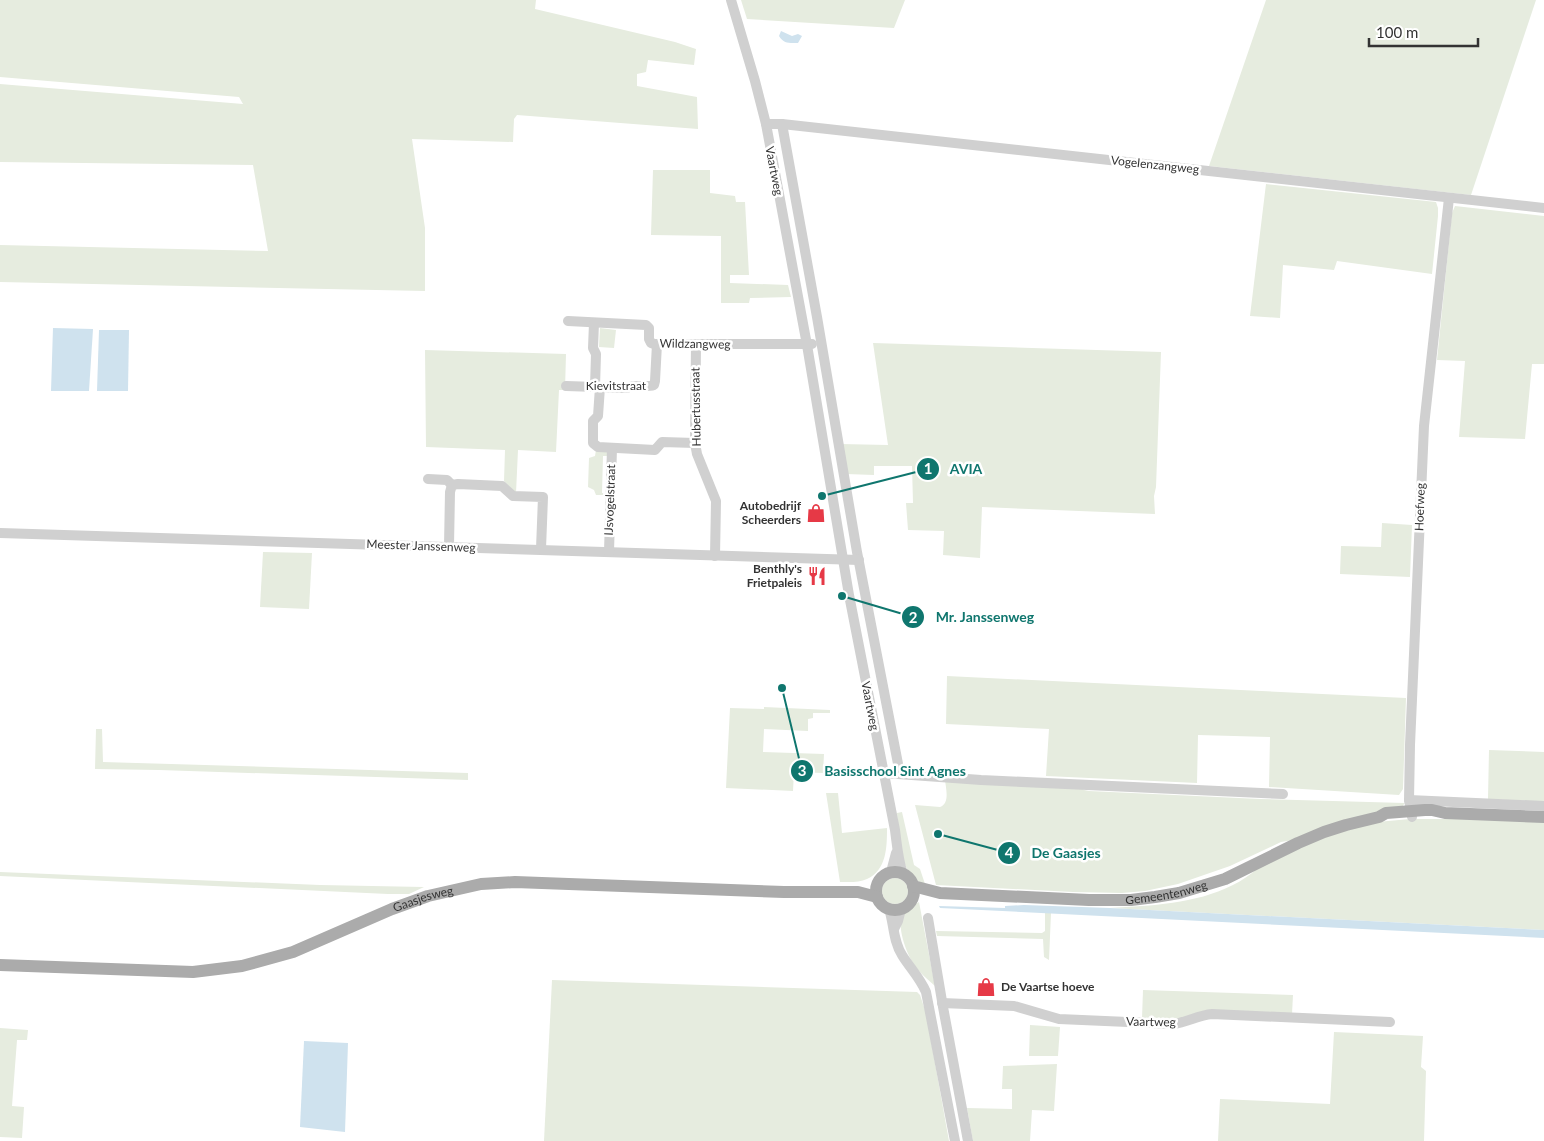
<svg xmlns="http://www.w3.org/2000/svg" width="1544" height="1141" viewBox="0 0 1544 1141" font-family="Lato,sans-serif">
  <rect width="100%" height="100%" fill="#fff"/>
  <g fill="#e6ecdf">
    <polygon points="0,0 536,0 535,9 675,42 696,49 694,65 648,60 646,72 637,74 637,86 697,97 698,129 517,115 514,119 513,142 412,139 425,228 425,291 0,282 0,245 268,251 253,165 0,162 0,84 243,104 239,97 0,77"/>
    <polygon points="741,0 905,0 894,28 747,19"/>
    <polygon points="1266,0 1536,0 1471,195 1209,166"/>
    <polygon points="653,170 710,170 710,193 735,196 736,202 745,202 749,275 730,275 730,283 788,285 791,297 750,298 749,303 721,303 721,236 651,235"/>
    <polygon points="1266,184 1436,202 1438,208 1438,216 1432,274 1337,261 1334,270 1283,265 1280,318 1250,316"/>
    <polygon points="1455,206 1544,216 1544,364 1532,364 1525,439 1459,437 1465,361 1437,360 1452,213"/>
    <polygon points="600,328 616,330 614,348 599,347"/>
    <polygon points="873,343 1161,352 1156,487 1154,496 1155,514 982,507 980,558 943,555 944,531 908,530 906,503 913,503 912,466 874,466 874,475 846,474 840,444 888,445"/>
    <polygon points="425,350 566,354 565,390 559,390 556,452 518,450 516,493 504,481 505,450 426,447"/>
    <polygon points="596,450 607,451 609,456 603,456 602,493 608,494 608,495 596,495 594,490 588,487 589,458 595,456"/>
    <polygon points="1382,523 1412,525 1410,577 1340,574 1341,546 1381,547"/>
    <polygon points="263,552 312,553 309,609 260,607"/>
    <polygon points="947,676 1406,698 1403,789 1399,795 1269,787 1270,737 1198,735 1197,783 1046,776 1049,729 946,724"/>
    <polygon points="764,707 830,710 830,713 813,713 813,718 808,719 808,731 764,729 763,752 824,754 823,773 794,772 793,791 726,788 730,708 764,709"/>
    <polygon points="96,729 102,729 103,762 468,773 468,780 159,770 95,769"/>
    <polygon points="1489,750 1544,752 1544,802 1488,799"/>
    <path d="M945,780L1080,786L1084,790L1089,791L1260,799L1405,803L1401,808L1299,839L1281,842L1230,866L1178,884L1145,891L1122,893L1073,892L936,885L915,805L940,807C950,803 946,789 945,780Z"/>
    <path d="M826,793H838L842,833L887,828C887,846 887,870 867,879C859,883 848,882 840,882Z"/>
    <path d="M902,812L914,865L920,869L925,884C898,876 899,836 897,813Z"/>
    <path d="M1410,819H1467L1544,822V930L1110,908C1121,907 1131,907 1142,906C1182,903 1227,896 1258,868L1328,835L1377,822Z"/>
    <polygon points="0,872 320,885 424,887 409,894 388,894 0,876"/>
    <circle cx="895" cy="891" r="13"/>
    <path d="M919,902L935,986C927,979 918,971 913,963C906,952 896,925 903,913C906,908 914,905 919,902Z"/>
    <polygon points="1045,912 1051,913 1049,960 1044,957 1043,939 937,936 936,931 1042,933 1045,931"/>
    <polygon points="552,980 917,992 920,995 926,1013 949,1141 544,1141"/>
    <polygon points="1143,990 1293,995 1292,1014 1180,1020 1142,1018"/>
    <polygon points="1030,1025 1060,1027 1058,1056 1029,1056"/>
    <polygon points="0,1028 28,1030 27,1040 17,1040 12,1106 24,1107 22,1138 0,1137"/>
    <polygon points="1334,1032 1423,1036 1421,1067 1426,1071 1424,1141 1218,1141 1220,1099 1330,1104"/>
    <polygon points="1057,1064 1054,1111 1032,1110 1030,1141 973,1141 967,1108 1012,1109 1012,1089 1002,1089 1003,1066"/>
  </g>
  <g fill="#cfe2ee">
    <path d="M781,31L792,36L798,34L802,36L798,43C789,43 784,44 779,36Z"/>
    <polygon points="53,328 93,329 89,391 51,391"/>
    <polygon points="99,330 129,330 128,391 97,391"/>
    <polygon points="1024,905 1110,908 1544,930 1544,938 940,908 939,906 1005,908 1005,906"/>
    <polygon points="304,1041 348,1043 345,1132 300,1127"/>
  </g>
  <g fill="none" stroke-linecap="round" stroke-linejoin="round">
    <g stroke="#d0d0d0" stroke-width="10">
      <path d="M731,0L755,81L766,124L807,345L849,595L895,830C897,845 898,860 903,874"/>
      <polyline points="766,124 782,124 1544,208"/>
      <polyline points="782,124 817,317 857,552 900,774"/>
      <polyline points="568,321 646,325 649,328 649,339 651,343 654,344 812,344"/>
      <polyline points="594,323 593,348 596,354 595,387"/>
      <polyline points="696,344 695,443 697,454 716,501 715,556"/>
      <path d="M566,386L627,388C636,384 645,388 654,385L655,381L657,344"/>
      <polyline points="600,387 598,416 593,421 593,443 598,447 655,450 662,442 695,443"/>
      <polyline points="428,479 447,480 452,485"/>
      <polyline points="0,533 859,560"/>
      <polyline points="449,546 450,492 452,485 458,484 502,486 513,496 543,497 541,549"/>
      <polyline points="609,552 612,448"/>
      <polyline points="884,773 981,780 1283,794"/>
      <polyline points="1409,800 1544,806"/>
      <polyline points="1412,817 1409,800 1410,745 1424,426 1449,198"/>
      <polyline points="891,872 896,853"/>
      <path d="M889,909C894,924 893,941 902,955C910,968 920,978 926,992L955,1141"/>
      <polyline points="928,918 943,1007 968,1141"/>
      <polyline points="894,929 898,921 901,909"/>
      <path d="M942,1003L1014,1006L1059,1019L1174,1024C1187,1022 1199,1015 1212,1014L1390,1022"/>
    </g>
    <g stroke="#ababab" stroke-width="12">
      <circle cx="895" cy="891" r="19"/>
      <path id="s1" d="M913,886L940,893L1089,900H1131L1155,897L1179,893L1225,879L1298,843L1324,832L1346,825L1379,817L1386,813L1425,810H1432L1445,813L1544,817"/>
      <path id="s2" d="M0,965L193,972L242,966L293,952L392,909L428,896L481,884L515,882L784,892H858L877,897"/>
    </g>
  </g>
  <defs>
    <g id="shop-bare" transform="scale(1.5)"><path d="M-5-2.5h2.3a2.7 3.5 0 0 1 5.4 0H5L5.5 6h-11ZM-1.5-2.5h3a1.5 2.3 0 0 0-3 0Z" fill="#e63946" stroke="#fff" stroke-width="2.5" paint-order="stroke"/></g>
    <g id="restaurant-bare" transform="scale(1.5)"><path d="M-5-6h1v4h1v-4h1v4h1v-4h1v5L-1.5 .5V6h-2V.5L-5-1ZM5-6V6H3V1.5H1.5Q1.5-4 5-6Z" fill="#e63946" stroke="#fff" stroke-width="2.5" paint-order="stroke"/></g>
  </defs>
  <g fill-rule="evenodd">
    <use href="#shop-bare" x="816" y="513"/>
    <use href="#restaurant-bare" x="817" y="576"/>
    <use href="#shop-bare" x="986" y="987"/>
  </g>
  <g text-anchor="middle" stroke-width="5" stroke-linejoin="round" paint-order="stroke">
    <g font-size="12" fill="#333" stroke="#fff">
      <text transform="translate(1155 165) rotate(6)" y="4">Vogelenzangweg</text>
      <text transform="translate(774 171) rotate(79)" y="4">Vaartweg</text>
      <text transform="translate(695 344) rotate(1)" y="4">Wildzangweg</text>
      <text x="616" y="390">Kievitstraat</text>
      <text transform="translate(696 407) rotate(-91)" y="4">Hubertusstraat</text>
      <text transform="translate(610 500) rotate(-88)" y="4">IJsvogelstraat</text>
      <text transform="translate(1420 507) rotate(-88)" y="4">Hoefweg</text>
      <text transform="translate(421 546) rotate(2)" y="4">Meester Janssenweg</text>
      <text transform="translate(870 706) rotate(79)" y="4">Vaartweg</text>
      <text dy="4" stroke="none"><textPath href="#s1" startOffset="255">Gemeentenweg</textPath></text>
      <text dy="4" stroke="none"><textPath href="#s2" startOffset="436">Gaasjesweg</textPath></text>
      <text transform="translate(1151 1022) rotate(1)" y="4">Vaartweg</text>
    </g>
    <g font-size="12" font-weight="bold" fill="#333" stroke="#fff" text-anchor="end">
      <text x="801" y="510">Autobedrijf<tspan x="801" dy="14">Scheerders</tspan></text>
      <text x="802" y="573">Benthly's<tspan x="802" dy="14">Frietpaleis</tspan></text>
      <text x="1001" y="991" text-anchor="start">De Vaartse hoeve</text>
    </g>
  </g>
  <path fill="none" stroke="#0f766e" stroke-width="2" d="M822 496L928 469M842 596L913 617M782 688L802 771M938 834L1009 853"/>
  <g fill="#0f766e" stroke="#fff" stroke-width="2">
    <circle cx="822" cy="496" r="5"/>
    <circle cx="842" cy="596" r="5"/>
    <circle cx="782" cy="688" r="5"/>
    <circle cx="938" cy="834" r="5"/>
    <circle cx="928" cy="469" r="12"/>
    <circle cx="913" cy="617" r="12"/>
    <circle cx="802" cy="771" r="12"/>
    <circle cx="1009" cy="853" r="12"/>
  </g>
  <g font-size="15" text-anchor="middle" font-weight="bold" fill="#fff">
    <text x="928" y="474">1</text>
    <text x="913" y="623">2</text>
    <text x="802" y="776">3</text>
    <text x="1009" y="858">4</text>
  </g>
  <g font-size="14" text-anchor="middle" font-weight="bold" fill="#0f766e" stroke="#fff" stroke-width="5" stroke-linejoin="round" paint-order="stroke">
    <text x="966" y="474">AVIA</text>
    <text x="985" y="622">Mr. Janssenweg</text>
    <text x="895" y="776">Basisschool Sint Agnes</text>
    <text x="1066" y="858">De Gaasjes</text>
  </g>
  <path d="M1369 38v8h109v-8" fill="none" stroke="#333333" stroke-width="2.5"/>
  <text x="1376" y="38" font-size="15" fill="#333333" stroke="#ffffff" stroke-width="4" paint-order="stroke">100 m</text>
</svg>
